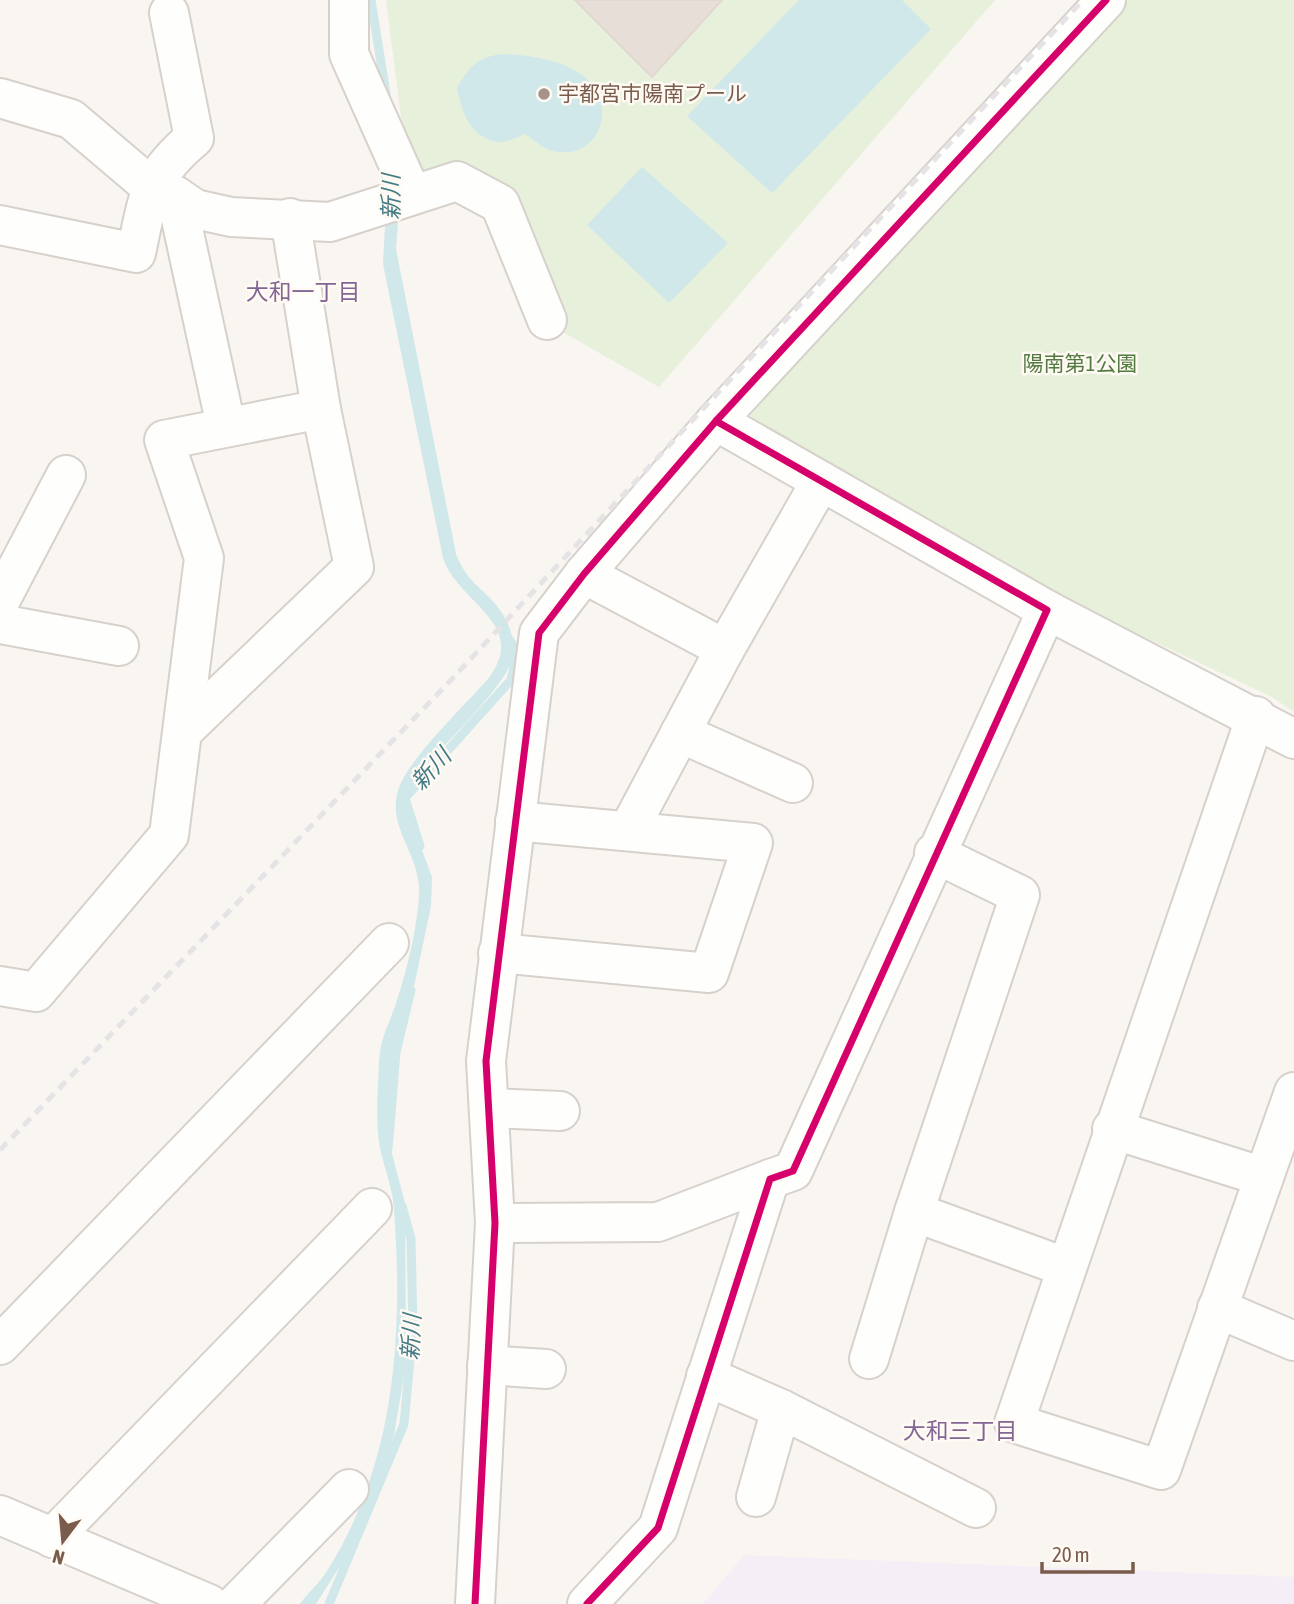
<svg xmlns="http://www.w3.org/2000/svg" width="1294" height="1604" viewBox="0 0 1294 1604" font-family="'Asap Condensed','Noto Sans JP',sans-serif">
  <rect width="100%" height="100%" fill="#f9f5f0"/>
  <polygon fill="#f6eef6" points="744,1555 1294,1577 1294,1604 703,1604"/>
  <g fill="#e7f0db">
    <polygon points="386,0 995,0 659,387 561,331 454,168 421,170 404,141"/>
    <polygon points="1126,0 1294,0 1294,712 1272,697 1055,595 753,422 748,406"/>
  </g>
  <g fill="#d0e8ea">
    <polygon points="799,0 902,0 931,29 772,193 687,116"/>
    <path d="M507,54C534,56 569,61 589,81C616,109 599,157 558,152C546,151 535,141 525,134C518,137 506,143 498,142C470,138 462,112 457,88C470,65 480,55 507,54Z"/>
    <polygon points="642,167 728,243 669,303 587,225"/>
    <path d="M386,209L399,210L396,249L456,554C469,587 486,588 502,613C511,627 516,644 512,660C506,685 442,747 423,769L412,783L407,810L432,877L431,906L415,982L393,1056L387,1135L405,1203L406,1364L394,1435L367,1514L352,1547L316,1604H300C308,1592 320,1583 327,1571C396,1462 403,1334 394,1209C393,1188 384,1168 380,1148C375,1121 378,1090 379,1063C381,1035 388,1028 396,1003C407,970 417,930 419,895C422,854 383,826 400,785C412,756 465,705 488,679C530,623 459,605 443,558L383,264Z"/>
  </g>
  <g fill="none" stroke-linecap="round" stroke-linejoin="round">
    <g stroke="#d0e8ea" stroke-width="9">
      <polyline points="371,0 386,94"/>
      <polyline points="420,846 405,798 511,680 518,651 507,637"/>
      <polyline points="388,1149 396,1052 411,990"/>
      <polyline points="329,1604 404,1424 413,1327 411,1239 402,1206"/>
    </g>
  </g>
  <polygon fill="#e6ded7" stroke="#e2d8d2" stroke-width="2" points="575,0 722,0 652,77"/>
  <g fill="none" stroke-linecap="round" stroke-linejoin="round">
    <g stroke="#d7d1cb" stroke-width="42">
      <g id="minor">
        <polyline points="349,0 349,54 412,195"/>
        <polyline points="0,98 71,119 150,186 176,196 195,209 231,217 330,222 457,181 500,204 547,320"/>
        <polyline points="176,196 226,426"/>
        <path d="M0,225L136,253C148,197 148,177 194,138L169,13"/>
        <polyline points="584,574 725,649"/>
        <polyline points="0,601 66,475"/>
        <polyline points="1047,610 1294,739"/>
        <polyline points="0,624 119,646"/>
        <polyline points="1256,716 1014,1423 1161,1470 1294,1092"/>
        <polyline points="183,731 354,567 321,409 290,218"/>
        <polyline points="680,733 793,783"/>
        <polyline points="628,831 725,649 821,481"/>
        <polyline points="498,953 709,973 753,843 515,821"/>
        <polyline points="0,986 36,992 169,835 204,558 164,440 321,409"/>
        <polyline points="489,1108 560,1111"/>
        <polyline points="1112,1129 1264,1177"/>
        <polyline points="914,1212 1020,895 934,853"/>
        <polyline points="495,1223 658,1222 770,1179"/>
        <polyline points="1217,1308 1294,1341"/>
        <polyline points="0,1345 389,943"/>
        <polyline points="869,1359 914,1212 1065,1267"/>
        <polyline points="487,1365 546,1369"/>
        <polyline points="706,1376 781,1409 976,1508"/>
        <polyline points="756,1497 781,1409"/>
        <polyline points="0,1515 209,1604"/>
        <polyline points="52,1538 372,1208"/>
        <polyline points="236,1604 349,1489"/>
        <polyline points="475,1604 495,1223 486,1061 539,633 584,574 716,421 1106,0"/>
        <polyline points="587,1604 658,1528 770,1179 793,1171 1047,610 716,421"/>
      </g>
    </g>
    <use href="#minor" stroke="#fefefd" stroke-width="38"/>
    <polyline stroke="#e6e3e7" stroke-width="5" stroke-dasharray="10 7" stroke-linecap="butt" points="0,1150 451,680 1083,0"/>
    <g stroke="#fffaf3" stroke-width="11">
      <g id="cycleway">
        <polyline points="475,1604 495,1223 486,1061 539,633 584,574 716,421 1106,0"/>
        <polyline points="587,1604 658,1528 770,1179 793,1171 1047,610 716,421"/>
      </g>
    </g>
    <use href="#cycleway" stroke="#d6006c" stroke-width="7"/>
  </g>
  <circle fill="#a69286" stroke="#fffaf3" stroke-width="2.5" cx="544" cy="94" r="7"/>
  <g text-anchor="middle" stroke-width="5" stroke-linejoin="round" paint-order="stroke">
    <g font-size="21" fill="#7a5c4d" stroke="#fffaf3" text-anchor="start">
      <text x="558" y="101">宇都宮市陽南プール</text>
    </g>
    <g font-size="21" fill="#537a41" stroke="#fffaf3">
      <text x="1080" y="371">陽南第1公園</text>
    </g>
    <g font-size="23" font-style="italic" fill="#437c86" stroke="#fffaf3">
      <text transform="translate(391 197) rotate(-90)" y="8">新川</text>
      <text transform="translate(431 769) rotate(-48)" y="8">新川</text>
      <text transform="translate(411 1337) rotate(-87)" y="8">新川</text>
    </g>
    <g font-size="23" fill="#846695" stroke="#fffaf3">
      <text x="303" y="300">大和一丁目</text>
      <text x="960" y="1439">大和三丁目</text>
    </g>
  </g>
  <g transform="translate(63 1541) rotate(196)" stroke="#fffaf3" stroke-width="5" paint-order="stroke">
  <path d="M0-5L12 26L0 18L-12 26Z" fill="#7a5c4d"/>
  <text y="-10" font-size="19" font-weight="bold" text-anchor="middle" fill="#7a5c4d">N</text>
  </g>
  <path d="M1042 1562v10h91v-10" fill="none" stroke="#7a5c4d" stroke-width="3.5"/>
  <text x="1052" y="1562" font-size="21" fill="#7a5c4d" stroke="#fffaf3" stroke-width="5" paint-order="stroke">20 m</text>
</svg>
